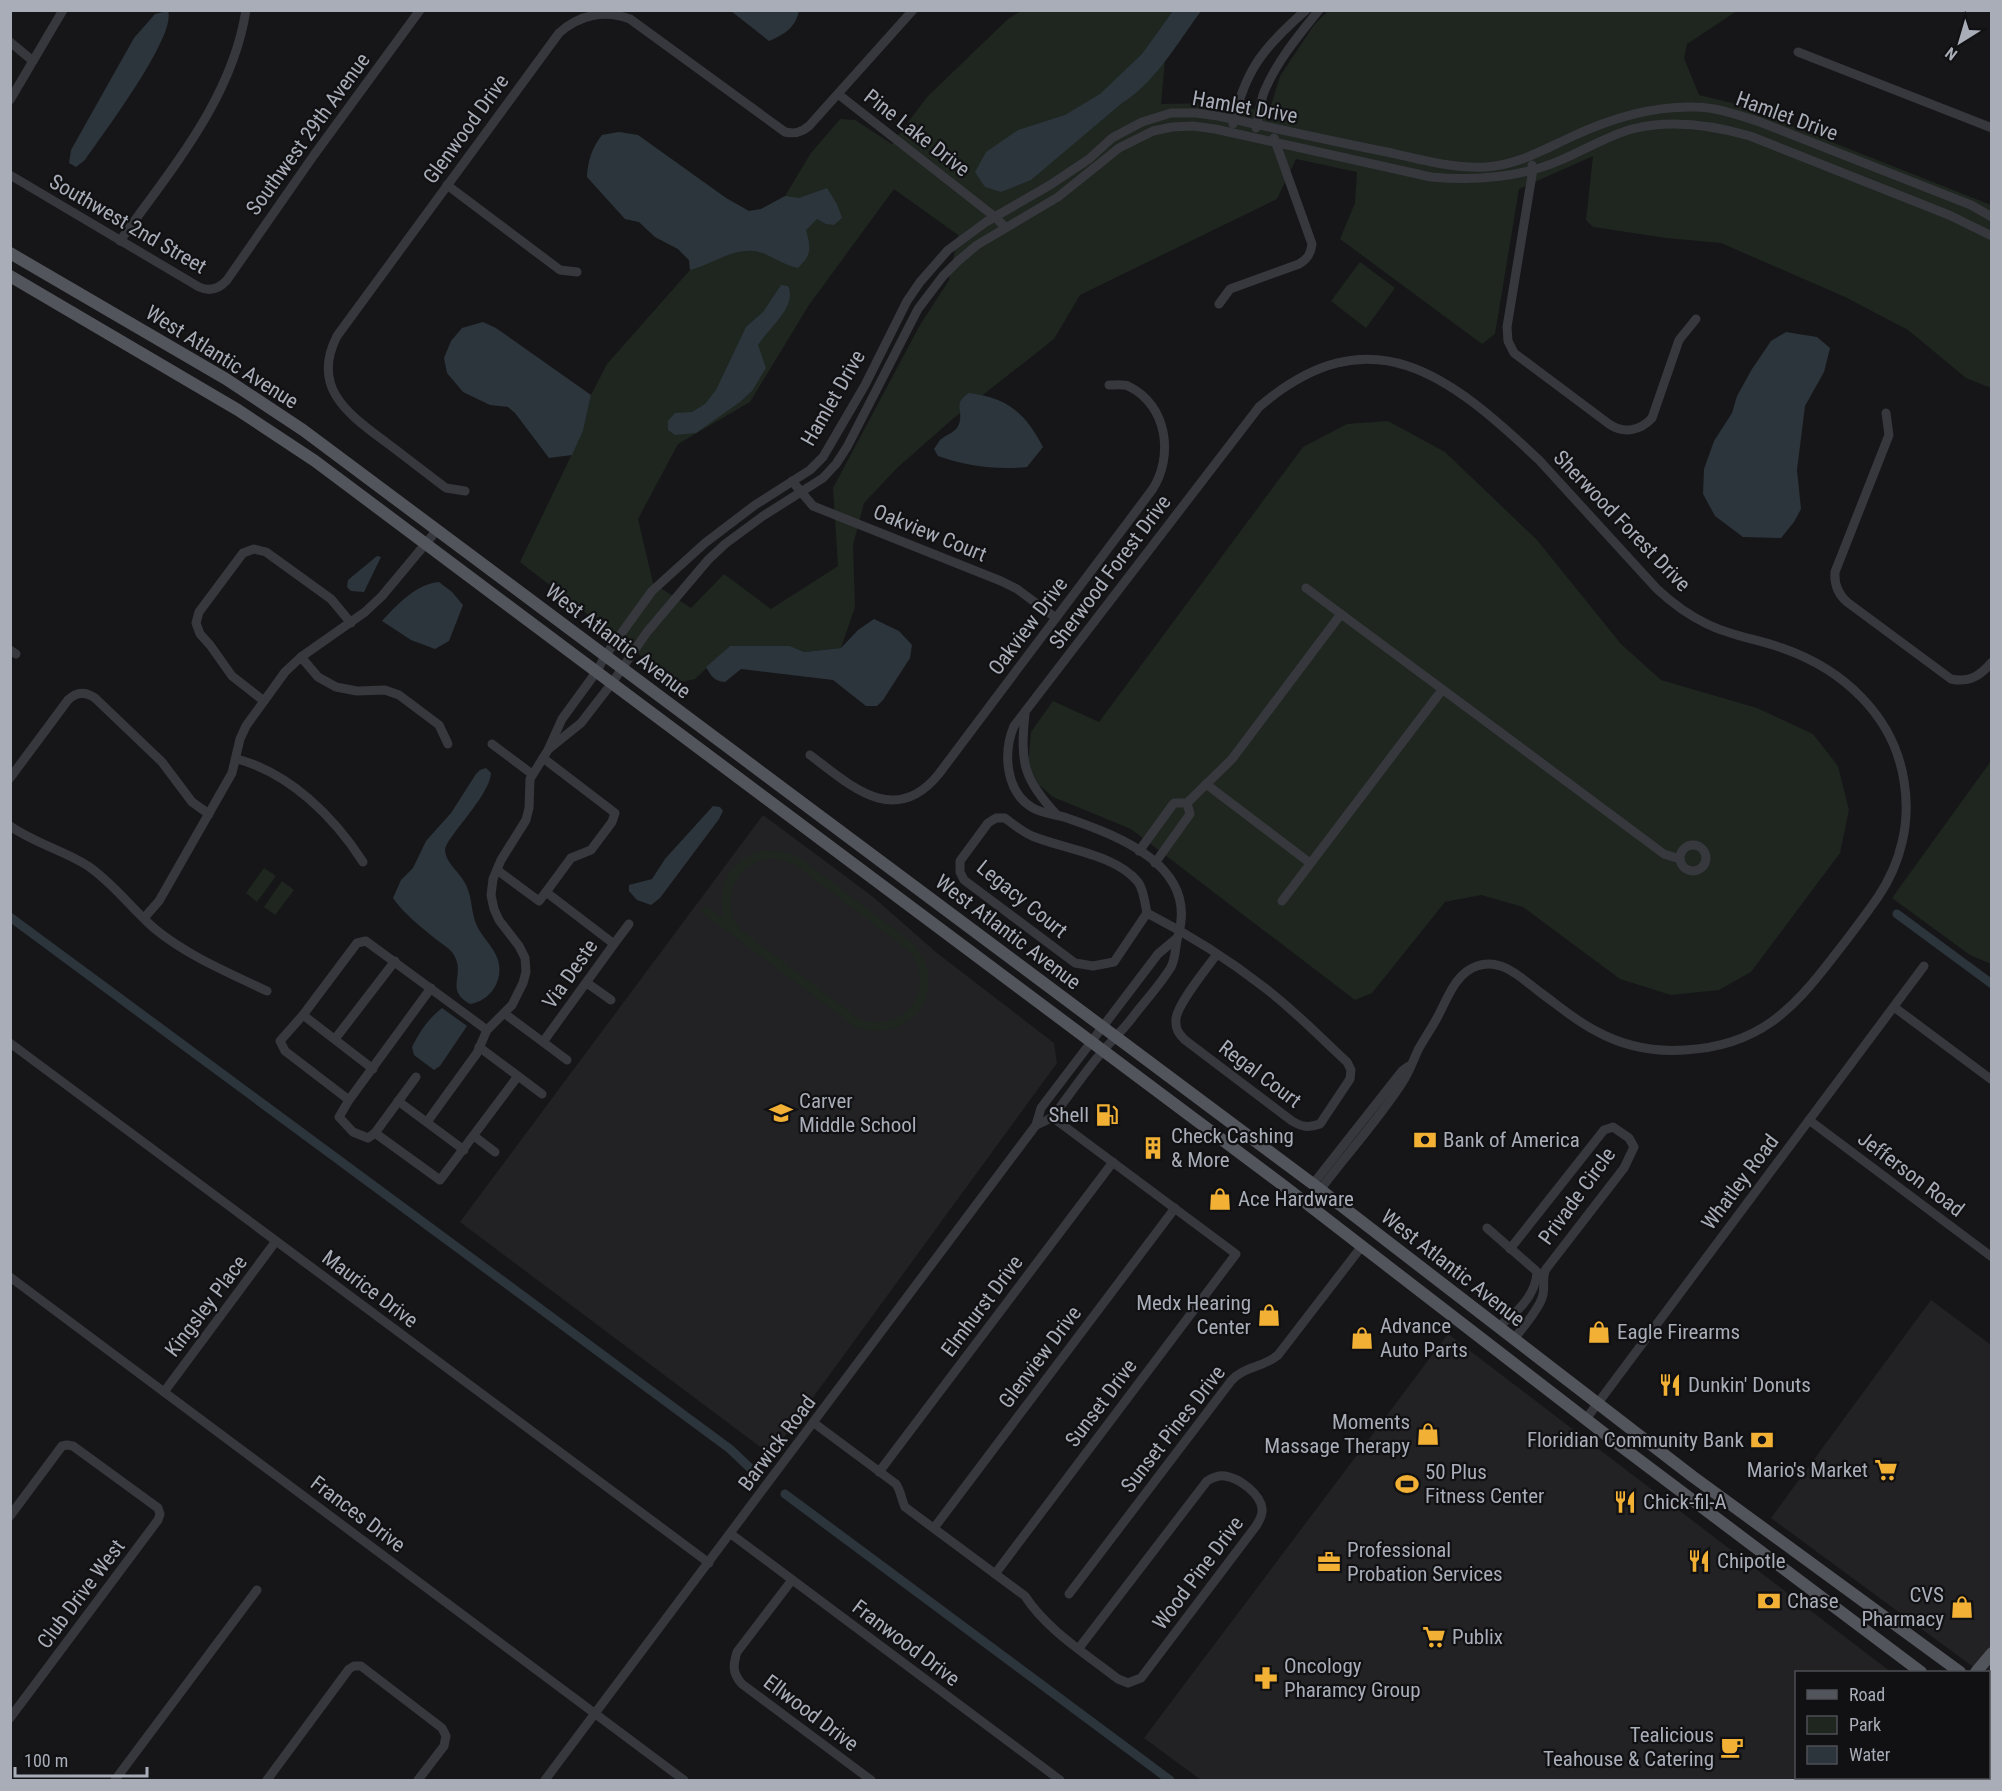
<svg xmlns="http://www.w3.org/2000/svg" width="2002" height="1791" viewBox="0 0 2002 1791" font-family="'Roboto Condensed',sans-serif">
  <rect width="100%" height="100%" fill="#161618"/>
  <g fill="#222225">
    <polygon points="763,815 872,896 937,953 1054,1043 1057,1063 771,1455 460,1222"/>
    <polygon points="1931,1300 1991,1345 1991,1681 1989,1679 1988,1672 1980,1672 1771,1518"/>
    <polygon points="1448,1334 1891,1672 1796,1672 1796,1778 1881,1778 1879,1780 1201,1780 1144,1738"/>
  </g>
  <g fill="#1e261f" fill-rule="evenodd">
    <path d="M1021,11H1201L1165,60L1161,104L1219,103L1269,112L1280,76L1314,25L1328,11H1737L1687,44L1684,58L1699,95L1736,104L1991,205V388L1966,378L1908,330L1845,297L1721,243L1666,238L1593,227L1586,220L1593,156L1519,189L1495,334L1482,344L1340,239L1355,203L1357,172L1296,159L1277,199L1080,295L1054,339L955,417L897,468L864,503L853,545L855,607L841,648L804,652L790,646H730L695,679L676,683L520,562L583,431L591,395L607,364L690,270L689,260L678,249L655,237L639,222L625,219L587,177C588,160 592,148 602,135L619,132L638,135L726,198L749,211L761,209L785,196L811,153L840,119L855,120L892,144L927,97L1008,19ZM894,189L958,235L949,280L920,325L833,488L838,566L771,609L724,574L691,608L653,583L638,519L678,444L750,402L809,305Z"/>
    <polygon points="1360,262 1395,288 1366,328 1331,301"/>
    <polygon points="1388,421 1445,452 1537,540 1621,644 1661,680 1757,708 1813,734 1838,766 1849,810 1840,853 1751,972 1719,990 1671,995 1620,979 1523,907 1481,895 1445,902 1372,993 1355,1000 1131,829 1053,797 1039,785 1028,765 1031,732 1053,701 1099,722 1303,447 1347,424"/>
    <polygon points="1991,761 1991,964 1970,955 1892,898"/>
    <path d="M765,850L789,853L803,860L914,944C953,989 908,1049 854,1026L701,912L706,906L723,918C717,884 730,858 765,850ZM773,858L786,861L798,867L908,950C940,988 903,1037 858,1018L742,931C717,902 735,861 773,858Z"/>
    <polygon points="264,868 276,876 257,902 246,893"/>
    <polygon points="282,881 294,890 275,915 264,907"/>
  </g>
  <g fill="#2c353c">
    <path d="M168,11C177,36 102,135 85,160L76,167L69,163L71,150L134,38L155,14Z"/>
    <path d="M731,11H799C795,28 785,34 769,41Z"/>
    <path d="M1173,11H1201C1179,41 1154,84 1122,103L1031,180L1001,192L985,187L975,172L986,152L1018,130L1065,115L1100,94L1142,54Z"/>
    <path d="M619,132L638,135L726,198L749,211L761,209L785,196L799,198L827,188L837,204L842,218L834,225L826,224L817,219L806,230C811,249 812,254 798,268C782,265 767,252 754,251C732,248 711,265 690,270L689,260L678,249L655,237L639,222L625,219L587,177C588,160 592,148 602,135Z"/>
    <path d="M781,285L788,286C798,306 768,329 758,345L766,368L752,391L740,402L696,433L675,435L668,430V421L675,413L692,412L705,404L716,390L746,327L763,312Z"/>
    <polygon points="483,322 496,328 591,395 583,431 572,455 549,458 515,413 508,407 490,405 463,392 447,373 444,358 451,341 462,328"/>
    <polygon points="1786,332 1817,337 1830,348 1824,372 1805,406 1797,470 1801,509 1794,522 1781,538 1743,537 1715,516 1703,494 1704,469 1714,441 1732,413 1737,396 1752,369 1771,341"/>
    <path d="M969,393C1008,398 1025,413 1043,447L1027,467C996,470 966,466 938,456L934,449C936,446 938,443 940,440C945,435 957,432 959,424C964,410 952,404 969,393Z"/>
    <polygon points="377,556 381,557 364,592 351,591 347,587 348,580"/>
    <path d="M439,582L452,592L463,605L449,641L435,649L411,640L382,621C398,604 416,584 439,582Z"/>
    <path d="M874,619L899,631L912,645L910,658L883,700L877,706H866L833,680L741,669L725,682C714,681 711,676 706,667L730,646H790L804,652L841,648L858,630Z"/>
    <path d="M486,768L491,773C490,796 445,838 445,850C446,864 461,873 466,885C472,897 471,909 475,921C479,935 494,946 498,960C504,981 490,1001 470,1004C444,989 466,976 454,955C451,949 442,944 437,940C421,927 405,915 393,898L401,880L413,868L426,841L451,813L476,774L480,770Z"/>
    <polygon points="713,806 720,807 723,811 719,819 660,898 651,905 637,900 629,891 629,885 652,879 665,859"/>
    <path d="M442,1008L467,1026L440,1066L434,1070L414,1055L412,1047C420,1031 428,1019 442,1008Z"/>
  </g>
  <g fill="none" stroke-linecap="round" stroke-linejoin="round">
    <g stroke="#2c353c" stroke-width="9">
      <polyline points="1897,914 1992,984"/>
      <polyline points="10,917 730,1449 750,1468"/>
      <polyline points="785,1494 1170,1780"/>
    </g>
    <g stroke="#37383d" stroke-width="9">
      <polyline points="10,42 33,61"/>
      <polyline points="1798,52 1992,128"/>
      <polyline points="838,94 995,217 1005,227"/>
      <polyline points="10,100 63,10"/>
      <path d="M1233,124C1245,69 1265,46 1306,10"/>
      <path d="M1256,128C1259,116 1260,103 1264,92C1277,61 1298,36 1319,10"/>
      <path d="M1532,165L1533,169L1507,327L1508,341L1514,353L1609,424C1624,434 1640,431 1652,418L1679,340L1696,319"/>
      <path d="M10,175L199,287C210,292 219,289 227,280L314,155L420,10"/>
      <polyline points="447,185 560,270 577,272"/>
      <path d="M120,241C170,170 232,100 246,10"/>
      <path d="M1219,304L1230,289L1299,264C1308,259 1311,253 1312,244L1274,138"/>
      <path d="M1886,413L1889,435L1835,572C1834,585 1838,594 1847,602L1951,679C1969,683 1980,676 1992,662"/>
      <polyline points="792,481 813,506 1001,581 1017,589 1056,618"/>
      <path d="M465,491L446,488C426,473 407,458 387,443C350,415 310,389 337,336L559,33C579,15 605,9 630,19L785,132C794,134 801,133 809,126L913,10"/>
      <polyline points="1341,614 1664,854 1680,859"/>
      <polyline points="10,650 16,654"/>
      <polyline points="301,657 318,677 336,687 357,691 385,690 399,695 439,725 448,744"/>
      <polyline points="264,701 232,676 210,645 200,634 196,623 199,612 243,553 254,549 266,552 331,599 351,623"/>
      <path d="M1025,714C1020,762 1023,779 1057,815"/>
      <polyline points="492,744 532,774"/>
      <path d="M550,748L581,723L612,683L647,632L708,560L725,544L763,516L823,478L836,464L847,447L918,309L943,276L958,261L977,245L1058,197L1119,148L1153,131L1172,127L1193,126L1215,129L1431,177C1475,181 1520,178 1561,160C1585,150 1607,136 1632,129C1671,119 1712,125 1750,136L1949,215L1992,236"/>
      <path d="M810,755C850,785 894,828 938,775L1152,490C1174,457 1168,405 1128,386C1123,384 1115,385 1109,385"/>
      <path d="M237,759C290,773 334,817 363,862"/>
      <path d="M10,778L68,700C76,692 85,691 95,698L162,762L192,802L209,814"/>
      <polyline points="1206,784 1310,863"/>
      <polyline points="1187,803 1232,759 1341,614 1306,588"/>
      <path d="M10,826C36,844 63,850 88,866C113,883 132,909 155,929C188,956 229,973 267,991"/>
      <circle cx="1693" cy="858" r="13"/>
      <polyline points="1139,851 1174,803 1187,803 1190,814 1155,863"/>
      <polyline points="497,870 539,901 546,892"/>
      <polyline points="1282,901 1442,690"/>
      <path d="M1147,913L1114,962L1093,966L1075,963L964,880L960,872V861L988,823L996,818H1005C1013,824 1021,831 1032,836C1063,849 1115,854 1138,882C1144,890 1145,904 1147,913C1188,934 1228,959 1265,988C1294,1010 1320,1037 1347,1062L1351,1070L1350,1079L1320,1124C1308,1128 1302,1127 1292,1121L1185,1040C1179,1034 1175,1029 1176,1019C1177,1004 1207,968 1217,954"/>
      <polyline points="144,918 159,901 232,773 240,739 246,726 285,672 301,657 365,612 382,596 437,530"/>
      <polyline points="614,944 629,924"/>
      <polyline points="587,983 611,1000"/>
      <polyline points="431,988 349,1100 339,1117 353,1132 368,1138 375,1133 440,1180 518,1076 479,1047"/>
      <polyline points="1894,1007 1992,1080"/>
      <polyline points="505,1014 543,1042 614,944 546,892 571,858 591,850 612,822 615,813 543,758"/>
      <polyline points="303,1015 373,1069"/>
      <polyline points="335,1039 395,961"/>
      <polyline points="543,1042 567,1060"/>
      <polyline points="10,1043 709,1563"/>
      <polyline points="518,1076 542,1094"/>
      <polyline points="349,1100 285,1051 280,1041 303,1015 357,943 366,941 487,1030"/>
      <polyline points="398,1101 464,1150"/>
      <polyline points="1809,1120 1992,1257"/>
      <path d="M427,1122L477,1053L487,1030L512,1005L523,983L526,972L525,958L519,946L499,920L494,909L491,895L493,879L501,860L526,820L529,808L530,779L548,750L562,719L597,671L605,656L652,591L705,543L755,505L810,470L823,457L865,385L907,301L920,282L948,250L986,222L1050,185L1089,159L1112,138L1142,122L1171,113H1196L1218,116C1274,128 1331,141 1387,152C1418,159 1454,169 1486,167C1517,165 1543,150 1571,137C1609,119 1651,106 1694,107C1716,107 1739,115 1760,122L1971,205L1992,217"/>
      <path d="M1036,1125C1041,1123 1048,1120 1052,1117C1057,1112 1062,1104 1066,1099C1078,1083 1089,1067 1102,1052C1112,1040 1123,1030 1132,1018C1145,1001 1160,985 1171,967C1176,958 1175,946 1178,936C1199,866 1119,836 1067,818C1056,814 1043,814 1033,808C1005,792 1003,752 1014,726L1259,407C1371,311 1450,376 1539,460L1657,589C1672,603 1688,615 1707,624C1731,636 1757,639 1782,648C1843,669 1894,716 1904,781C1911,822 1901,863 1878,897C1864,917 1849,937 1834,956C1792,1011 1758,1046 1685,1050C1655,1052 1623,1046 1596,1031C1576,1021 1559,1006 1541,993C1522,979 1502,957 1477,966C1455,973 1447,1000 1437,1018C1431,1029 1424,1039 1418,1050C1413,1061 1409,1073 1402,1083C1378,1120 1347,1154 1320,1190"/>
      <polyline points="375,1133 416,1077"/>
      <polyline points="474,1136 495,1152"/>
      <polyline points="1313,1184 1402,1071 1409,1066"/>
      <polyline points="1487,1228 1542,1276"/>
      <path d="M1510,1249L1604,1130L1613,1127L1629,1138L1634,1147L1624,1168L1546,1269C1541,1279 1546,1288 1542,1298C1537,1312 1523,1327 1514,1339"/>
      <polyline points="10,1277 684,1780"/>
      <path d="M1498,1327C1516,1313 1535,1297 1537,1273"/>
      <polyline points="164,1392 276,1241"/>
      <polyline points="1586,1419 1924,966"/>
      <path d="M814,1423L896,1484C901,1491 901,1499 905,1507L1025,1596C1046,1629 1086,1654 1118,1679L1128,1683L1141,1678L1256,1526C1259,1521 1263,1515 1262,1509C1261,1494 1239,1478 1225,1476C1218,1475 1212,1478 1207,1481L1079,1648"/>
      <polyline points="879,1472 1113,1162"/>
      <polyline points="10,1516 62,1446 67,1445 73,1446 158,1508 160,1514 158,1520 10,1718"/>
      <polyline points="934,1528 1175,1208"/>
      <polyline points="731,1534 1060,1780"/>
      <polyline points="995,1574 1236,1254 1052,1117"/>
      <path d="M792,1580L737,1652C733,1665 732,1673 742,1684L871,1780"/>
      <path d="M1069,1594L1231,1381C1244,1366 1263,1368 1278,1355L1362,1246"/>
      <polyline points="115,1780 257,1590"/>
      <polyline points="267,1780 349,1669 354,1666 361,1666 442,1728 446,1736 444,1746 418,1780"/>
      <polyline points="545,1780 1036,1125 1041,1108 1158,954 1177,938"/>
    </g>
    <g stroke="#53555c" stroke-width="12">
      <polyline points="10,253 226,379 303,430 1313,1184 1692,1476 1960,1672"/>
      <polyline points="10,276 238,410 315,461 1284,1186 1618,1444 1921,1672"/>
      <polyline points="1976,1672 1992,1653"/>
      <polyline points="1988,1700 1992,1695"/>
      <polyline points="1988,1723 1992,1725"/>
      <polyline points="1897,1780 1899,1778"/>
      <polyline points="1929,1780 1931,1778"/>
    </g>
  </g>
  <defs>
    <g id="school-bare" transform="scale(1.8)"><path d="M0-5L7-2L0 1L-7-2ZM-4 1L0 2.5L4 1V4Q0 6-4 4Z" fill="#f2b134" stroke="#111113" stroke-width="2.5" paint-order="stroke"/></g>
    <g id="fuel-bare" transform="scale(1.8)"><path d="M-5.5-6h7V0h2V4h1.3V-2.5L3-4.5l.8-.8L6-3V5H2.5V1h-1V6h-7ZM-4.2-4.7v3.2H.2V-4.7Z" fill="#f2b134" stroke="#111113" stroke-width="2.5" paint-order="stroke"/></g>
    <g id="bank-bare" transform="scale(1.8)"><path d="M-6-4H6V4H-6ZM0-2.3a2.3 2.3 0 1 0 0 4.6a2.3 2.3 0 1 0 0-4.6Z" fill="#f2b134" stroke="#111113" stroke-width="2.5" paint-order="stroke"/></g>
    <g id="building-bare" transform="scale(1.8)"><path d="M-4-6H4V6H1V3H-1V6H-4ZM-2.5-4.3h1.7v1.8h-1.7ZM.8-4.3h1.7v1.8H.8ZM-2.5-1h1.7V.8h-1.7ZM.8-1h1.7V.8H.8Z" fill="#f2b134" stroke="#111113" stroke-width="2.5" paint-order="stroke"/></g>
    <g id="shop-bare" transform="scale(1.8)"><path d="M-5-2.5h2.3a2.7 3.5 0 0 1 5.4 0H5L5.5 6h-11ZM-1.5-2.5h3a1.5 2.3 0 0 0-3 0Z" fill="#f2b134" stroke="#111113" stroke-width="2.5" paint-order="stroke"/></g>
    <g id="restaurant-bare" transform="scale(1.8)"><path d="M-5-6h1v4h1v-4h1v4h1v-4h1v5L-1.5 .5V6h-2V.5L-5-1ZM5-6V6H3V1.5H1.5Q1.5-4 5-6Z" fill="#f2b134" stroke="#111113" stroke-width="2.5" paint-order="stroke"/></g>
    <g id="supermarket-bare" transform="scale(1.8)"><path d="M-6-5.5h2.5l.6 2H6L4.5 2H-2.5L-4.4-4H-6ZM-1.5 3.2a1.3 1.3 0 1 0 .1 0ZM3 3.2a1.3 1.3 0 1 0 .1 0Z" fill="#f2b134" stroke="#111113" stroke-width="2.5" paint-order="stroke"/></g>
    <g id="stadium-bare" transform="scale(1.8)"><path d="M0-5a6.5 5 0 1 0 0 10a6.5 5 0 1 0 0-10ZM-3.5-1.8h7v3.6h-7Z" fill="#f2b134" stroke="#111113" stroke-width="2.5" paint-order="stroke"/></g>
    <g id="office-bare" transform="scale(1.8)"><path d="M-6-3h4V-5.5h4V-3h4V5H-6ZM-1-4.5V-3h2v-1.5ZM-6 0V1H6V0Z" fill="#f2b134" stroke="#111113" stroke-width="2.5" paint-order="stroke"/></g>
    <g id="pharmacy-bare" transform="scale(1.8)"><path d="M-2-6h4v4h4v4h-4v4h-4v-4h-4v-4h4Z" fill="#f2b134" stroke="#111113" stroke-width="2.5" paint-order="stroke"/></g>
    <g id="cafe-bare" transform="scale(1.8)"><path d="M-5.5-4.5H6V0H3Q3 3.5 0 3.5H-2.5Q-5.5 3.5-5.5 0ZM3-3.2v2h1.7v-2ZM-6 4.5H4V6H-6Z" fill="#f2b134" stroke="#111113" stroke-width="2.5" paint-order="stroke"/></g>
  </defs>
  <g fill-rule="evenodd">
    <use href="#school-bare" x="781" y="1113"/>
    <use href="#fuel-bare" x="1107" y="1115"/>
    <use href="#bank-bare" x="1425" y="1140"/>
    <use href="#building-bare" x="1153" y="1148"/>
    <use href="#shop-bare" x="1220" y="1199"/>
    <use href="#shop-bare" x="1269" y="1315"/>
    <use href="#shop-bare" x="1599" y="1332"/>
    <use href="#shop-bare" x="1362" y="1338"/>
    <use href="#restaurant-bare" x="1670" y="1385"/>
    <use href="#shop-bare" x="1428" y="1434"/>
    <use href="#bank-bare" x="1762" y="1440"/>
    <use href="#supermarket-bare" x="1886" y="1470"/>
    <use href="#stadium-bare" x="1407" y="1484"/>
    <use href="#restaurant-bare" x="1625" y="1502"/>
    <use href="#restaurant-bare" x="1699" y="1561"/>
    <use href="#office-bare" x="1329" y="1562"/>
    <use href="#bank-bare" x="1769" y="1601"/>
    <use href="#shop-bare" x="1962" y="1607"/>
    <use href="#supermarket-bare" x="1434" y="1637"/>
    <use href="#pharmacy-bare" x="1266" y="1678"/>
    <use href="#cafe-bare" x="1732" y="1747"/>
  </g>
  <g text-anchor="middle" stroke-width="4.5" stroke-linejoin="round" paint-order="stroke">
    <g font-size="21" fill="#a8adb8" stroke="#111113">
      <text transform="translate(1245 107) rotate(10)" y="7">Hamlet Drive</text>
      <text transform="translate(1787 116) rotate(20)" y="7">Hamlet Drive</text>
      <text transform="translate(466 129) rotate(-54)" y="7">Glenwood Drive</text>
      <text transform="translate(917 133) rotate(38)" y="7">Pine Lake Drive</text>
      <text transform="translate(308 134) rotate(-54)" y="7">Southwest 29th Avenue</text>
      <text transform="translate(128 224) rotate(30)" y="7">Southwest 2nd Street</text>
      <text transform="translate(222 357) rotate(32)" y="7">West Atlantic Avenue</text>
      <text transform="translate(833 398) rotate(-60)" y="7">Hamlet Drive</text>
      <text transform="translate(1622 521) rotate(46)" y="7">Sherwood Forest Drive</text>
      <text transform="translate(930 533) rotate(22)" y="7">Oakview Court</text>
      <text transform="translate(1110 572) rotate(-53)" y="7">Sherwood Forest Drive</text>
      <text transform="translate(1028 626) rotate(-53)" y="7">Oakview Drive</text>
      <text transform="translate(618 641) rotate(37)" y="7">West Atlantic Avenue</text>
      <text transform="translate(1022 899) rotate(39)" y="7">Legacy Court</text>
      <text transform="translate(1008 932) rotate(37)" y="7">West Atlantic Avenue</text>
      <text transform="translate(570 974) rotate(-55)" y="7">Via Deste</text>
      <text transform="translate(1260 1074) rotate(37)" y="7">Regal Court</text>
      <text transform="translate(1911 1174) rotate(37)" y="7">Jefferson Road</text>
      <text transform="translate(1740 1182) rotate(-53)" y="7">Whatley Road</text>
      <text transform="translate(1577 1196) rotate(-54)" y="7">Privade Circle</text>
      <text transform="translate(1453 1268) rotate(38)" y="7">West Atlantic Avenue</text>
      <text transform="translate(370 1289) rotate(37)" y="7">Maurice Drive</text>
      <text transform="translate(206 1306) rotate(-53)" y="7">Kingsley Place</text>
      <text transform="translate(982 1306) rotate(-53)" y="7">Elmhurst Drive</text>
      <text transform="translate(1040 1357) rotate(-53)" y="7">Glenview Drive</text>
      <text transform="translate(1101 1403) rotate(-53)" y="7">Sunset Drive</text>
      <text transform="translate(1173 1429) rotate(-52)" y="7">Sunset Pines Drive</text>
      <text transform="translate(777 1443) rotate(-53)" y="7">Barwick Road</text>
      <text transform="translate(358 1514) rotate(37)" y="7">Frances Drive</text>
      <text transform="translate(1198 1573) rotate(-53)" y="7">Wood Pine Drive</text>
      <text transform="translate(81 1594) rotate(-53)" y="7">Club Drive West</text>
      <text transform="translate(906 1643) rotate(37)" y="7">Franwood Drive</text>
      <text transform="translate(811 1713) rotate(37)" y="7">Ellwood Drive</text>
    </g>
    <g font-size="21" fill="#a8adb8" stroke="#111113" text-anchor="start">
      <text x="799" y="1108">Carver<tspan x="799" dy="24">Middle School</tspan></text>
      <text x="1089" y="1122" text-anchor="end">Shell</text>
      <text x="1171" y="1143">Check Cashing<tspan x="1171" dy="24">&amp; More</tspan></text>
      <text x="1443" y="1147">Bank of America</text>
      <text x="1238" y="1206">Ace Hardware</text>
      <text x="1251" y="1310" text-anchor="end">Medx Hearing<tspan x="1251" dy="24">Center</tspan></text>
      <text x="1380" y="1333">Advance<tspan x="1380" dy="24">Auto Parts</tspan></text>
      <text x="1617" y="1339">Eagle Firearms</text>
      <text x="1688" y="1392">Dunkin' Donuts</text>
      <text x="1410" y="1429" text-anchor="end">Moments<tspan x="1410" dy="24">Massage Therapy</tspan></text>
      <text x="1744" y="1447" text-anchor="end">Floridian Community Bank</text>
      <text x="1868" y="1477" text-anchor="end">Mario's Market</text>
      <text x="1425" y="1479">50 Plus<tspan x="1425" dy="24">Fitness Center</tspan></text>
      <text x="1643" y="1509">Chick-fil-A</text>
      <text x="1347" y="1557">Professional<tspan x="1347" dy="24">Probation Services</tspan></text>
      <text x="1717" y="1568">Chipotle</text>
      <text x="1944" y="1602" text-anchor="end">CVS<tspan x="1944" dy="24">Pharmacy</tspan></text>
      <text x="1787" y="1608">Chase</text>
      <text x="1452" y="1644">Publix</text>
      <text x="1284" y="1673">Oncology<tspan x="1284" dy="24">Pharamcy Group</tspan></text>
      <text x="1714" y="1742" text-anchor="end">Tealicious<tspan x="1714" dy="24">Teahouse &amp; Catering</tspan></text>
    </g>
  </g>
  <rect width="2002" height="1791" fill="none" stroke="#a8adb8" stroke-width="24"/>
  <rect x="1795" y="1671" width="195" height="108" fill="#111113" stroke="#4d4f55" stroke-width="1.5"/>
  <rect x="1807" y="1690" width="30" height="9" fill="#53555c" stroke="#4d4f55" stroke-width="1.5"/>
  <text x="1849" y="1701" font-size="18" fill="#a8adb8">Road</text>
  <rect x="1807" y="1716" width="30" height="18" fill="#1e261f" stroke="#4d4f55" stroke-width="1.5"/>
  <text x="1849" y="1731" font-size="18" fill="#a8adb8">Park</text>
  <rect x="1807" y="1746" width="30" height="18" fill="#2c353c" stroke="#4d4f55" stroke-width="1.5"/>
  <text x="1849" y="1761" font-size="18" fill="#a8adb8">Water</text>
  <g transform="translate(1960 42) rotate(217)" stroke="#111113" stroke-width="4.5" paint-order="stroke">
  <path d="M0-4.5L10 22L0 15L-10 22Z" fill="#a8adb8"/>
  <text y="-9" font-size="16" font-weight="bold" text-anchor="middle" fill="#a8adb8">N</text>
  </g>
  <path d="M15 1767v9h132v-9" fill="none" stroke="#a8adb8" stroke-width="3"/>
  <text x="24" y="1767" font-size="18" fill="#a8adb8" stroke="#111113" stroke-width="4.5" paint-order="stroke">100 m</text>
</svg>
